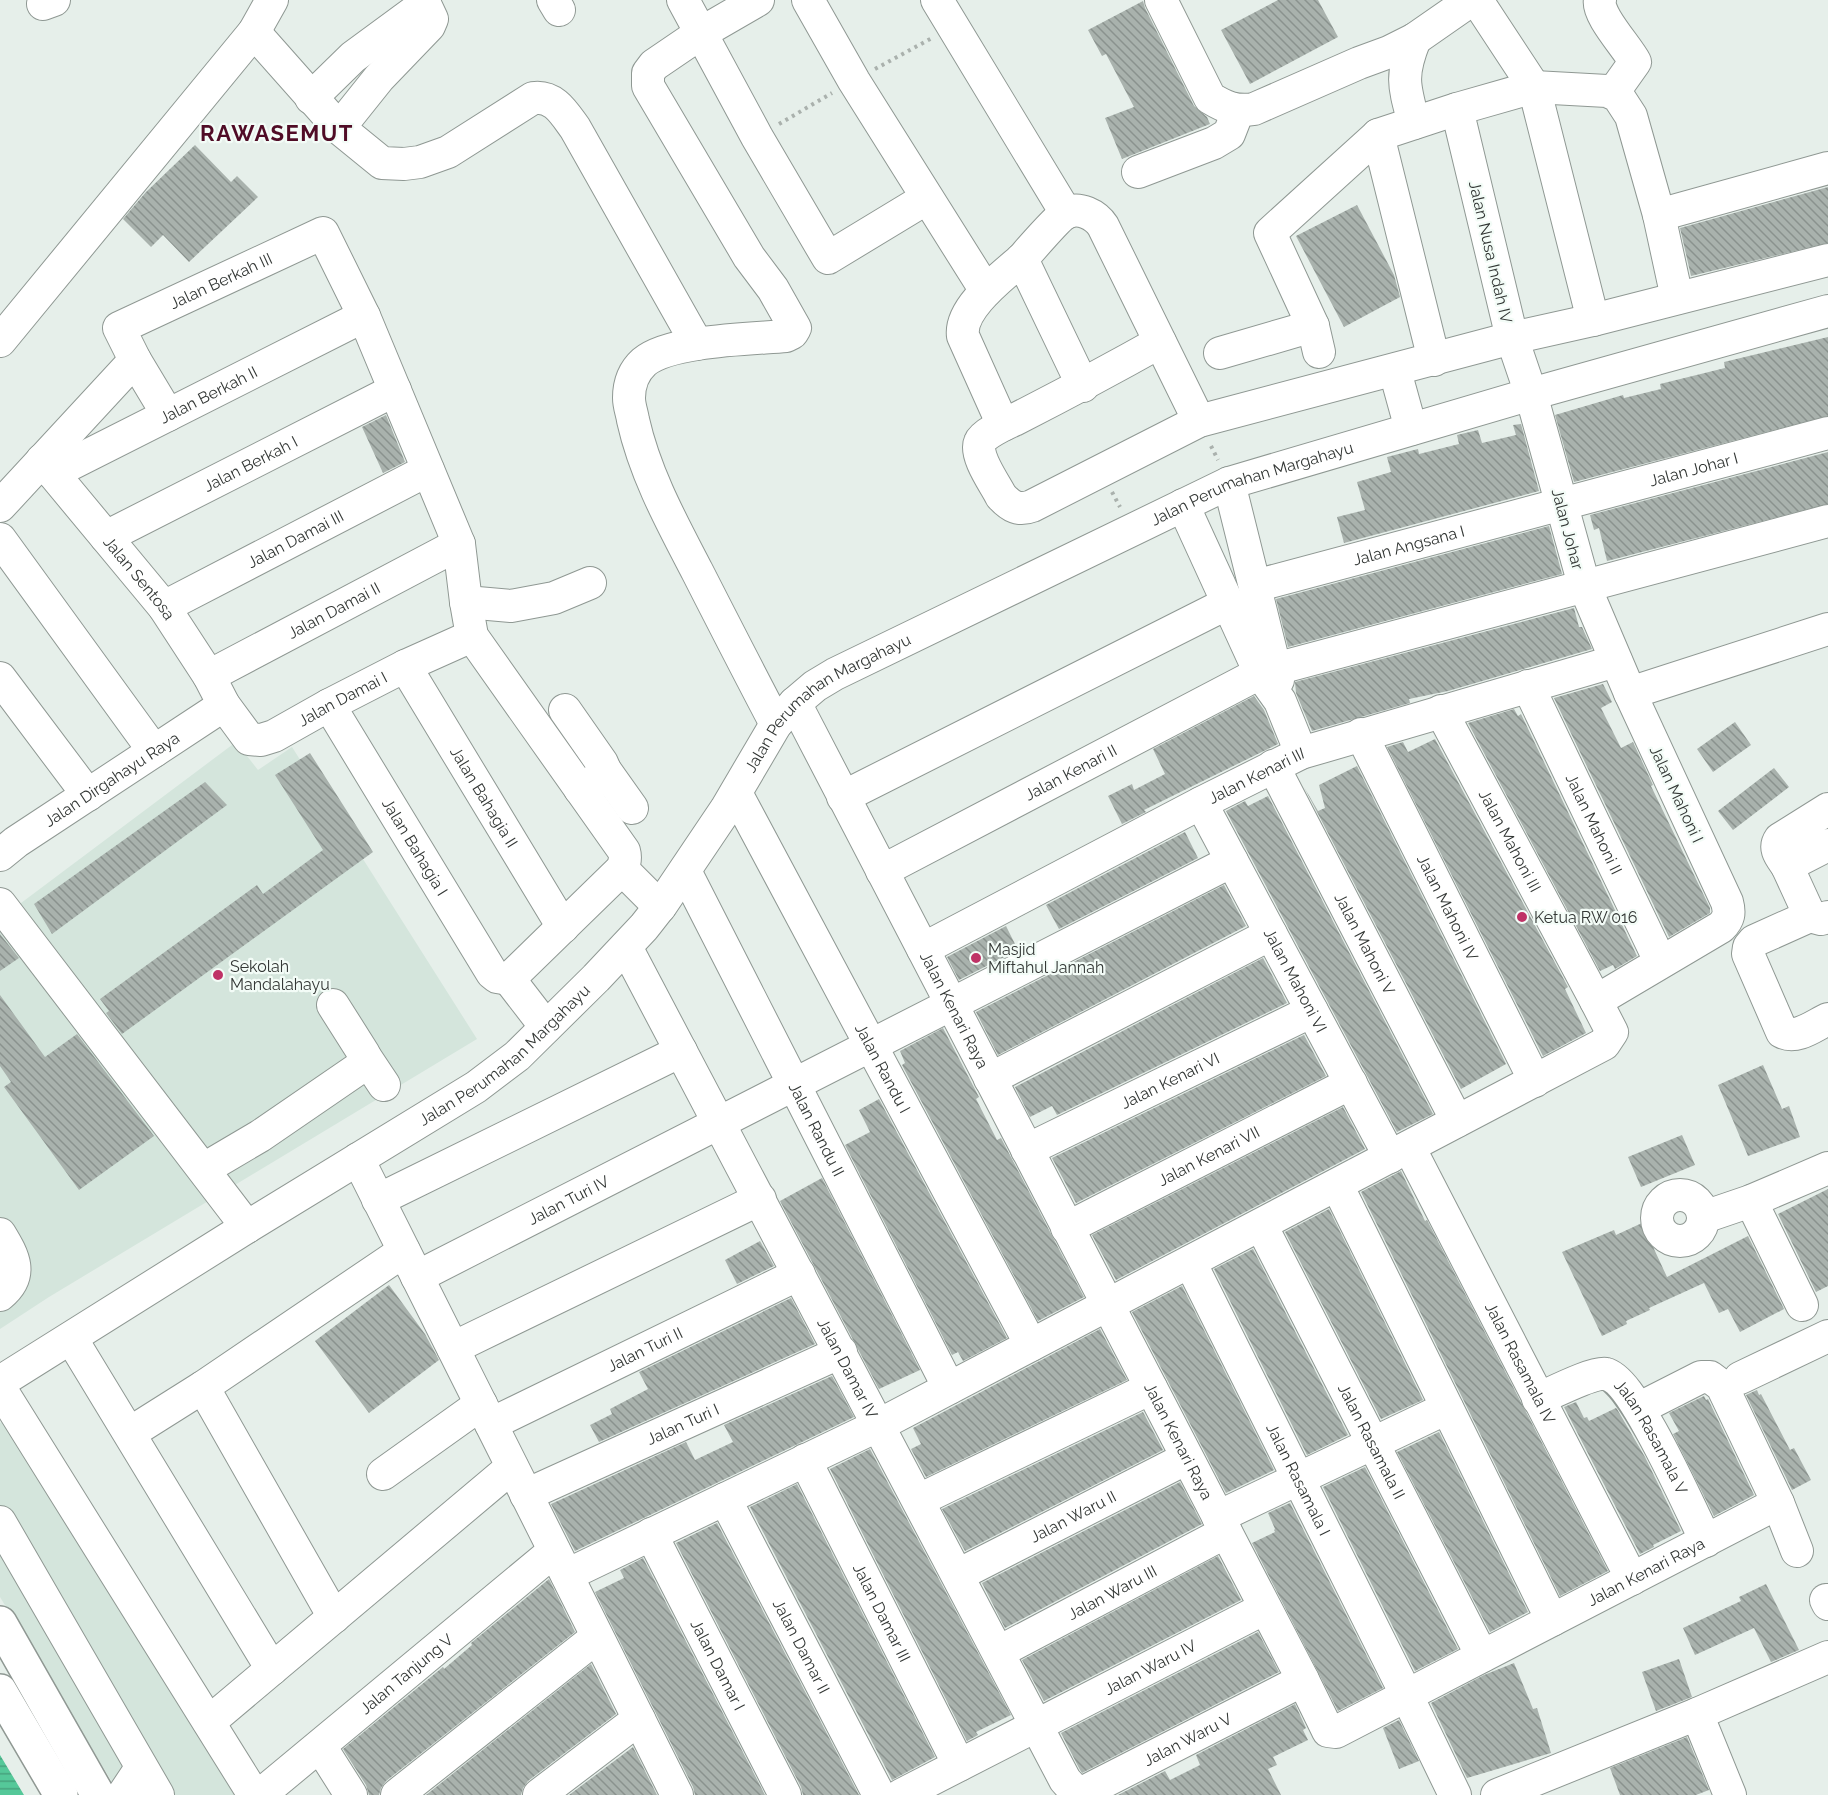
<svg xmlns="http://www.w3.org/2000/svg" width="1828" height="1795" viewBox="0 0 1828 1795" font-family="Raleway,sans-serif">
  <defs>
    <pattern id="water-rules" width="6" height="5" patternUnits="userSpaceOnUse" patternTransform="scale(1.5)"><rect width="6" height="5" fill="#55c899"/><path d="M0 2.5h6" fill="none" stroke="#47a37e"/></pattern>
    <pattern id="building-back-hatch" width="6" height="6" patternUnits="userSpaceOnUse" patternTransform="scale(1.5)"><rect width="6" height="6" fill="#a9b2ad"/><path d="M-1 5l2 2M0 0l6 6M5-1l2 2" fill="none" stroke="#8a928e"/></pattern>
  </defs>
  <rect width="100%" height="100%" fill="#e6efea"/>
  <g fill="#d4e5dc">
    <polygon points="236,742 258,770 292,747 477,1039 49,1297 0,1329 0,899 9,912"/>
    <polygon points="5,1420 239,1795 120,1795 0,1597 0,1423"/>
  </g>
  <polygon fill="url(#water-rules)" points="0,1755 24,1795 0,1795"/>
  <g fill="url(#building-back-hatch)">
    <polygon points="1278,0 1318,0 1338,37 1250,84 1221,30"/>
    <polygon points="1143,1 1145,8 1194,106 1207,117 1210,124 1122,159 1105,118 1134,107 1106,54 1102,56 1088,30"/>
    <polygon points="195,145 231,182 237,176 258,197 189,262 163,235 151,247 123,219 146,192"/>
    <polygon points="1828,187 1828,243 1691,276 1680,228"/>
    <polygon points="1357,205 1394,275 1400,297 1344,327 1296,236"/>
    <polygon points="1828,337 1828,416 1574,482 1555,415 1623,395 1624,398 1661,389 1660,384 1725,368 1724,362"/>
    <polygon points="386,415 405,462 383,473 362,427"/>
    <polygon points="1521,424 1539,491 1344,543 1337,517 1365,510 1357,482 1391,472 1387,457 1418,449 1419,454 1459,444 1457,435 1478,430 1482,443 1516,435 1513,425"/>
    <polygon points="1828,452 1828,504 1607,561 1599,528 1594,530 1590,515"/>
    <polygon points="1549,526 1562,574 1288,647 1276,599"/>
    <polygon points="1574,608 1579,627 1582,627 1592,649 1448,691 1409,699 1410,703 1312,731 1296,693 1295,682"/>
    <polygon points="1603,684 1612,702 1601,708 1621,748 1633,742 1653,785 1651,786 1710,908 1710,913 1669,937 1554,698"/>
    <polygon points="1254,696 1264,710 1278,744 1144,810 1146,812 1122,824 1108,796 1132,784 1134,790 1165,774 1153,749"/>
    <polygon points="1514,709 1518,716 1521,714 1637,956 1615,969 1613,965 1600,971 1468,723"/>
    <polygon points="1735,722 1751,745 1713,772 1697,749"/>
    <polygon points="1435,739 1568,987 1565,989 1586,1033 1543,1056 1387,747 1403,742 1408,752"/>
    <polygon points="310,753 373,852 122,1034 106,1013 109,1011 100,999 257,885 263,894 323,850 275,775"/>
    <polygon points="1357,766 1506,1064 1461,1089 1304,787 1318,811 1325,808 1319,785"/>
    <polygon points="1774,768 1789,787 1733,830 1718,811"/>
    <polygon points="205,782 227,805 52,934 34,904"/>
    <polygon points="1268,796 1433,1114 1397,1132 1226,811 1245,801 1248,806"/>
    <polygon points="1185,832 1198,858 1059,929 1046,905"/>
    <polygon points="1224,885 1246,926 998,1055 976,1012"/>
    <polygon points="1006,926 1018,950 959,980 947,957"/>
    <polygon points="0,934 19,958 0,971"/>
    <polygon points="1263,958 1287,1003 1057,1115 1052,1106 1030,1117 1015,1087"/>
    <polygon points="0,995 45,1057 77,1034 154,1136 79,1190 4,1087 11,1082 0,1066"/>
    <polygon points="943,1028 979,1097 976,1099 997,1140 1001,1138 1084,1297 1038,1321 902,1065 905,1063 900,1051"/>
    <polygon points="1304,1035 1326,1076 1076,1203 1052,1158"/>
    <polygon points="1763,1065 1782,1109 1789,1106 1800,1137 1748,1156 1718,1085"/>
    <polygon points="879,1099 1007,1338 963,1361 958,1352 952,1355 845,1145 870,1132 859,1110"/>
    <polygon points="1343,1107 1365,1149 1116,1280 1092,1235"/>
    <polygon points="1682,1135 1695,1165 1641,1187 1628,1157"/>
    <polygon points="1401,1171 1425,1221 1427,1220 1608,1571 1560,1596 1361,1192"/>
    <polygon points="822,1178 920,1370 879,1389 780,1201"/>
    <polygon points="1828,1189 1828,1286 1816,1292 1778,1214"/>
    <polygon points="1329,1209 1423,1400 1381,1419 1285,1232"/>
    <polygon points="1642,1223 1667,1277 1748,1236 1784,1309 1740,1332 1728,1309 1719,1313 1704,1283 1649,1308 1650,1310 1626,1321 1627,1324 1602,1336 1562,1252 1614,1230 1616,1235"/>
    <polygon points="760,1241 774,1266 737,1284 725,1260"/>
    <polygon points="1253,1249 1348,1435 1307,1455 1214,1269"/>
    <polygon points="389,1285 425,1334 439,1360 369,1413 315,1341"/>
    <polygon points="1182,1286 1274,1470 1226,1493 1132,1312"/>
    <polygon points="791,1298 815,1344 599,1442 590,1425 612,1414 610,1409 648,1389 639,1372"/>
    <polygon points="1100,1329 1127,1380 926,1477 911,1449 921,1444 913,1428"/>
    <polygon points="832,1376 854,1417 575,1551 551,1504 686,1442 695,1460 733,1442 724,1425"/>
    <polygon points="1757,1390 1759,1395 1761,1394 1790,1450 1794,1448 1811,1480 1792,1490 1746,1395"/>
    <polygon points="1704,1396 1706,1400 1708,1399 1754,1495 1714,1516 1673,1434 1679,1431 1669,1413"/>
    <polygon points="1576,1402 1584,1418 1587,1417 1589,1421 1616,1408 1617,1409 1645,1457 1681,1531 1653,1545 1654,1547 1640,1554 1564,1407"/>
    <polygon points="1143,1412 1163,1450 965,1551 942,1509"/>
    <polygon points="1439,1432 1528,1612 1490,1632 1397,1452"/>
    <polygon points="870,1449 1011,1715 976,1732 978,1735 967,1741 830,1469"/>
    <polygon points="1365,1467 1458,1649 1415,1671 1323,1487"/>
    <polygon points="1180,1482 1202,1524 1005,1628 982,1583"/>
    <polygon points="797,1484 935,1757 892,1780 750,1507"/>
    <polygon points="1290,1503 1383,1688 1338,1711 1252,1543 1275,1532 1274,1530 1275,1529 1268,1513"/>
    <polygon points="717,1523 859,1795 803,1795 801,1787 676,1543"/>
    <polygon points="1218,1556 1241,1600 1044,1701 1022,1660"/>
    <polygon points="643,1558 765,1795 695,1795 693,1787 595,1592 624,1578 620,1570"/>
    <polygon points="549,1579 575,1632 386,1781 381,1788 379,1795 369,1795 366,1785 343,1749 443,1667 444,1669 472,1645 471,1643"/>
    <polygon points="1766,1584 1799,1650 1771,1662 1754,1628 1695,1655 1683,1628 1741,1601 1739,1597"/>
    <polygon points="1258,1632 1279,1672 1082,1773 1080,1770 1061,1733"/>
    <polygon points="1679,1659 1692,1697 1656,1711 1642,1672"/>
    <polygon points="1514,1663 1533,1709 1537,1708 1551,1753 1467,1778 1431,1703 1484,1675"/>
    <polygon points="591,1664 616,1714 528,1781 523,1788 521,1795 426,1795"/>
    <polygon points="1295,1704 1306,1728 1303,1730 1308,1740 1273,1757 1277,1765 1268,1769 1281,1795 1118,1795 1165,1771 1170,1780 1200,1765 1196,1755"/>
    <polygon points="1399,1720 1419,1761 1399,1769 1383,1728"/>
    <polygon points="1687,1737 1709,1790 1696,1795 1620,1795 1610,1768"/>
    <polygon points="633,1747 657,1795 569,1795"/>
  </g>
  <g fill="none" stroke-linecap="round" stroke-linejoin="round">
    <g stroke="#8f9893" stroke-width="34">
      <g id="minor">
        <polyline points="553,0 559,10"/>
        <polyline points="683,0 757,137 828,258 927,198"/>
        <path d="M758,0L701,33L654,65L648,73V86L749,257L773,289L795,328L792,333L786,336C752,339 670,340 644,362C634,371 629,384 629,398C629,406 632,413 633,420C645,474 672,523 697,571C723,622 749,673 776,724"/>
        <polyline points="808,0 854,81 986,291"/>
        <polyline points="937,0 1066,213"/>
        <path d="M1161,0L1210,98C1225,107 1236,112 1254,109L1359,63L1389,52L1415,39L1471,0"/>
        <path d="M1600,0C1596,14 1628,48 1635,62L1613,93"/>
        <polyline points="43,4 54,0"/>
        <polyline points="1480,5 1534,87 1593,320"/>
        <path d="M254,32L339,128L382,163L404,164L420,162L448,152L533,98C554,95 564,113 575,128L697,344"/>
        <polyline points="311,98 353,57 425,4"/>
        <path d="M1414,123C1404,86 1400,76 1415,39"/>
        <polyline points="339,128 379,78 429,26 432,19 423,0"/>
        <polyline points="1138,172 1214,143 1229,134 1238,111"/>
        <polyline points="1659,215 1828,168"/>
        <path d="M1022,259C1030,250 1058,217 1066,213C1079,206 1096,215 1103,226L1199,421"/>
        <polyline points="0,341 254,32 272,0"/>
        <path d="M1160,342C1112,369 1063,395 1014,420C1005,424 983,434 980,442C974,455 995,484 1001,496C1011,507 1019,511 1032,506L1199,421L1512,338L1593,320L1828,260"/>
        <polyline points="1319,352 1313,326 1270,233 1378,135"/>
        <polyline points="1220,353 1313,326"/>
        <path id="s1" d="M135,360L119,328L323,233L364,316L459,544L466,602L472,636L624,851C626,858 625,863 622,869L509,979"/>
        <polyline points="1434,360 1378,135 1457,109 1534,87 1607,91 1618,96 1631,116 1659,215 1677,298"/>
        <polyline points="1395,371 1411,429"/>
        <path d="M1003,425L963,336C959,308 1003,276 1022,259L1083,386"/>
        <path id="s2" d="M42,460L164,607L209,676L224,705L249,739L261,740L274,736L329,705L405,666L472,636"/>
        <path id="s3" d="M53,473L364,316"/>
        <polyline points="1229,483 1278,680"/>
        <polyline points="1183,505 1260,673 1280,701 1301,753"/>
        <polyline points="0,506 135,360 168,415"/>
        <path id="s4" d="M106,537L395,390"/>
        <polyline points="0,539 154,751"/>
        <path id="s5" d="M1255,586L1828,433"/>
        <polyline points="466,602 511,606 554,598 590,583"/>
        <path id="s6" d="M164,607L428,470"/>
        <path id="s7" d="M405,666L563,927"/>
        <path id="s8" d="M209,676L459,544"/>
        <polyline points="0,678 88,795"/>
        <path id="s9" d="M1528,686L1660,961"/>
        <polyline points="1630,693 1828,629"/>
        <path id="s10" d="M795,703L1303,1680L1328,1731L1336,1732L1778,1503"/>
        <path id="s11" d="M329,705L492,973L497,977L509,979"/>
        <polyline points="565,710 602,763 605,770 601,777 580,789"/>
        <path id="s12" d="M1441,711L1596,1001"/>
        <path id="s13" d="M1361,734L1535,1081"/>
        <path id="s14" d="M1273,766L1457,1121"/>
        <polyline points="605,770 632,808"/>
        <path id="s15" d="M736,793L1031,1345"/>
        <polyline points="843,797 1228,603"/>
        <path id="s16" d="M1201,803L1390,1157"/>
        <path id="s17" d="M0,855L16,842L224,705"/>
        <path d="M1787,866C1781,857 1773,849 1780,839L1828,809"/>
        <polyline points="622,869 660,907"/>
        <path id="s18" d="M685,871L949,1388"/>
        <path id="s19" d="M882,871L1260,673L1828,521"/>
        <polyline points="0,904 247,1227"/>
        <polyline points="1810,916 1787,866 1828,845"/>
        <path d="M1828,917L1821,919L1810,916L1754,941L1749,947L1748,954L1782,1032C1797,1040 1815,1025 1828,1019"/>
        <path id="s20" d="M626,947L1065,1780L1074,1790L1082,1793L1303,1680"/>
        <path id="s21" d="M923,949L1201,803L1301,753L1616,661"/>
        <polyline points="509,979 546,1027"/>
        <polyline points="366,1058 384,1085"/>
        <polyline points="990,1079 1271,934"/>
        <path id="s22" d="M1409,1147L1632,1579"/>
        <path id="s23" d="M1027,1150L1312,1011"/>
        <polyline points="358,1159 677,1795"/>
        <polyline points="204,1169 260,1136 365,1064 364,1054 333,1005"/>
        <polyline points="1337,1185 1552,1620"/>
        <circle cx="1680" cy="1218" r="23"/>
        <polyline points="378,1200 681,1051"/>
        <polyline points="1751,1201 1802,1305"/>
        <polyline points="1704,1217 1751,1201 1828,1168"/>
        <path id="s24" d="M1261,1225L1482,1656"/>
        <path id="s25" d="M1067,1228L1351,1083"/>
        <path d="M0,1234C14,1257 24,1275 0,1295"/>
        <path id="s26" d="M1190,1262L1407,1696L1455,1795"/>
        <path id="s27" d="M417,1277L1232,861"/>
        <polyline points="71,1338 272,1669"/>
        <polyline points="453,1348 760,1199"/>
        <polyline points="1740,1378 1828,1336"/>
        <path id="s28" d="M0,1382L247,1227L476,1087L517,1056L596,978L644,927L662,904L726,809L776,724L795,703L815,686L835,674L1229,483L1531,394L1828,311"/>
        <polyline points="0,1388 254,1795"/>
        <path id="s29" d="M1538,1399C1552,1393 1595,1371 1606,1374C1634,1380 1691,1511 1706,1541"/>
        <polyline points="1640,1408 1701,1377 1710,1377 1722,1386 1778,1503 1797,1551"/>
        <path id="s30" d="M491,1424L799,1274"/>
        <polyline points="130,1433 203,1387"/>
        <path id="s31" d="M805,1460L959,1765"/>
        <polyline points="383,1474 481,1404"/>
        <path id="s32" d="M526,1495L841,1352"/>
        <path id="s33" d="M725,1499L879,1795"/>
        <polyline points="919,1500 1151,1388"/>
        <polyline points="1218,1517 1447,1408"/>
        <polyline points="0,1522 158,1795"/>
        <path id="s34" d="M651,1534L785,1795"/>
        <path d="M567,1575L879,1425L1604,1044L1612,1032L1596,1001L1721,927C1729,919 1730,913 1727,902L1630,693L1584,585L1531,394L1512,338L1457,109"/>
        <path id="s35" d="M958,1575L1187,1458"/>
        <polyline points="1826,1600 1828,1604"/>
        <polyline points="334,1617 203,1387 404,1251"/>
        <path id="s36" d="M999,1652L1226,1532"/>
        <polyline points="1697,1714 1730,1795"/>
        <polyline points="209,1722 512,1467"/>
        <polyline points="320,1746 351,1795"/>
        <polyline points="123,1795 141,1768"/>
        <path id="s37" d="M260,1795L554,1551"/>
        <polyline points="397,1795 597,1637"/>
        <polyline points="539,1795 639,1719"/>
        <path id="s38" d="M901,1795L1265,1608"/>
        <polyline points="1497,1795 1697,1714 1828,1657"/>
      </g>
    </g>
    <g stroke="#8f9893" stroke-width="36">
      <g id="major">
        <polyline points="0,1623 98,1795"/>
        <polyline points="0,1691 61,1795"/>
      </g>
    </g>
    <g stroke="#aab1ad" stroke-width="4" stroke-dasharray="3 4.5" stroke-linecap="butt">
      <polyline points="875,69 932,38"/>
      <polyline points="779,124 832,93"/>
      <polyline points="1211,446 1218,460"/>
      <polyline points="1112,492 1120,507"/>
    </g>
    <use href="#minor" stroke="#fff" stroke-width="32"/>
    <use href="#major" stroke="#fff" stroke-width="33"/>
  </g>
  <g fill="#bf3266" stroke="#f3fcf7" stroke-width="2">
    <circle cx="1522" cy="917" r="6"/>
    <circle cx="976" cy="958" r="6"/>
    <circle cx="218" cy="975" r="6"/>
  </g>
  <g text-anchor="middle" stroke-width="4.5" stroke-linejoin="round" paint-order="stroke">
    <g font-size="16" fill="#333735" stroke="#f3fcf7">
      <text transform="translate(1491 252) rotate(77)" y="6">Jalan Nusa Indah IV</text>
      <text dy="6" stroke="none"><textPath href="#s1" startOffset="148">Jalan Berkah III</textPath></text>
      <text dy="6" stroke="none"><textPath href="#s3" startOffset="174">Jalan Berkah II</textPath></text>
      <text dy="6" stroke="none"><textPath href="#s4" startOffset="162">Jalan Berkah I</textPath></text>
      <text dy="6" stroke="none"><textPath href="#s5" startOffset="454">Jalan Johar I</textPath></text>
      <text dy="6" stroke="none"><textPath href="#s28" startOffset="1572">Jalan Perumahan Margahayu</textPath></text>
      <text transform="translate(1568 529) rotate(75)" y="6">Jalan Johar</text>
      <text dy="6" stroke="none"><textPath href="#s6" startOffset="148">Jalan Damai III</textPath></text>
      <text dy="6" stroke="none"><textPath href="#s5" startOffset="159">Jalan Angsana I</textPath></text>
      <text dy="6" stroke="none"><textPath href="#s2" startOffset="153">Jalan Sentosa</textPath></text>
      <text dy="6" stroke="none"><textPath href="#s8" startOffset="141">Jalan Damai II</textPath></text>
      <text dy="6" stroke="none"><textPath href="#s2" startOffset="452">Jalan Damai I</textPath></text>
      <text dy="6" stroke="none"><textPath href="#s28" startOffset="1088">Jalan Perumahan Margahayu</textPath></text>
      <text dy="6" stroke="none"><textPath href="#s19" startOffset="213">Jalan Kenari II</textPath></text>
      <text dy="6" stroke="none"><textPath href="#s21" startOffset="376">Jalan Kenari III</textPath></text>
      <text dy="6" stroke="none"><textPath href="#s17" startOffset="135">Jalan Dirgahayu Raya</textPath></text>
      <text transform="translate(1677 794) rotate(65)" y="6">Jalan Mahoni I</text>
      <text dy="6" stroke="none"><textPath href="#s7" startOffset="153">Jalan Bahagia II</textPath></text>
      <text dy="6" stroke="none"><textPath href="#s9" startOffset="153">Jalan Mahoni II</textPath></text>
      <text dy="6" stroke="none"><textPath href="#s12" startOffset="147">Jalan Mahoni III</textPath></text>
      <text dy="6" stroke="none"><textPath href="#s11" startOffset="166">Jalan Bahagia I</textPath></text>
      <text dy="6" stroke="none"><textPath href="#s13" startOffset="194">Jalan Mahoni IV</textPath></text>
      <text dy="6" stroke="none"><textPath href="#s14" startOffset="200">Jalan Mahoni V</textPath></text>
      <text dy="6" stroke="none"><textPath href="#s16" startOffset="201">Jalan Mahoni VI</textPath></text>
      <text dy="6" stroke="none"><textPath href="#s10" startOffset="346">Jalan Kenari Raya</textPath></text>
      <text dy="6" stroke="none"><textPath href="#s28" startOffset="602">Jalan Perumahan Margahayu</textPath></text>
      <text dy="6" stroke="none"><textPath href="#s15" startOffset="312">Jalan Randu I</textPath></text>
      <text dy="6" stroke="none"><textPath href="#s23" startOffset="159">Jalan Kenari VI</textPath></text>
      <text dy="6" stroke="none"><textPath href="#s18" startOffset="290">Jalan Randu II</textPath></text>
      <text dy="6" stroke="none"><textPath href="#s25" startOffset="159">Jalan Kenari VII</textPath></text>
      <text dy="6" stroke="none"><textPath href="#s27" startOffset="170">Jalan Turi IV</textPath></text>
      <text dy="6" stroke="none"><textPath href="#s30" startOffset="171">Jalan Turi II</textPath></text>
      <text dy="6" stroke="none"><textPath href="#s22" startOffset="243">Jalan Rasamala IV</textPath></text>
      <text dy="6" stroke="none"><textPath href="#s20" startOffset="476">Jalan Damar IV</textPath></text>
      <text dy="6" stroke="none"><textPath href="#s32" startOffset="172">Jalan Turi I</textPath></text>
      <text dy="6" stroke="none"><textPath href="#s29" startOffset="152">Jalan Rasamala V</textPath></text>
      <text dy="6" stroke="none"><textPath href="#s24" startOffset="243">Jalan Rasamala II</textPath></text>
      <text dy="6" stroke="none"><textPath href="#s10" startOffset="832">Jalan Kenari Raya</textPath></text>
      <text dy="6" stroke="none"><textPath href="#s26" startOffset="243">Jalan Rasamala I</textPath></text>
      <text dy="6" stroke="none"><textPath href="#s35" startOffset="129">Jalan Waru II</textPath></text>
      <text dy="6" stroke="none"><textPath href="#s10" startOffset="1515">Jalan Kenari Raya</textPath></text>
      <text dy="6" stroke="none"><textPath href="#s36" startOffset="128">Jalan Waru III</textPath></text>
      <text dy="6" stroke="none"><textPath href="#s31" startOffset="171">Jalan Damar III</textPath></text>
      <text dy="6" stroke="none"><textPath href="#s33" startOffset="166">Jalan Damar II</textPath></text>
      <text dy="6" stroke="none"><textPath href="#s34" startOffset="147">Jalan Damar I</textPath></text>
      <text dy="6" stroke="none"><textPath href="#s38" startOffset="280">Jalan Waru IV</textPath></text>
      <text dy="6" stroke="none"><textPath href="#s37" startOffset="190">Jalan Tanjung V</textPath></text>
      <text dy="6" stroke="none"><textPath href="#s20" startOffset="1082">Jalan Waru V</textPath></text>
    </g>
    <g font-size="16" fill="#333735" stroke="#f3fcf7" text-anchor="start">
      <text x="1534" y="923">Ketua RW 016</text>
      <text x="988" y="955">Masjid<tspan x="988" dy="18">Miftahul Jannah</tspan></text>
      <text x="230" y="972">Sekolah<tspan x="230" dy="18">Mandalahayu</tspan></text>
    </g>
    <g font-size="22" font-weight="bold" letter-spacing="1.5" fill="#500c26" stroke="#f3fcf7">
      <text x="277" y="141">RAWASEMUT</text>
    </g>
  </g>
</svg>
